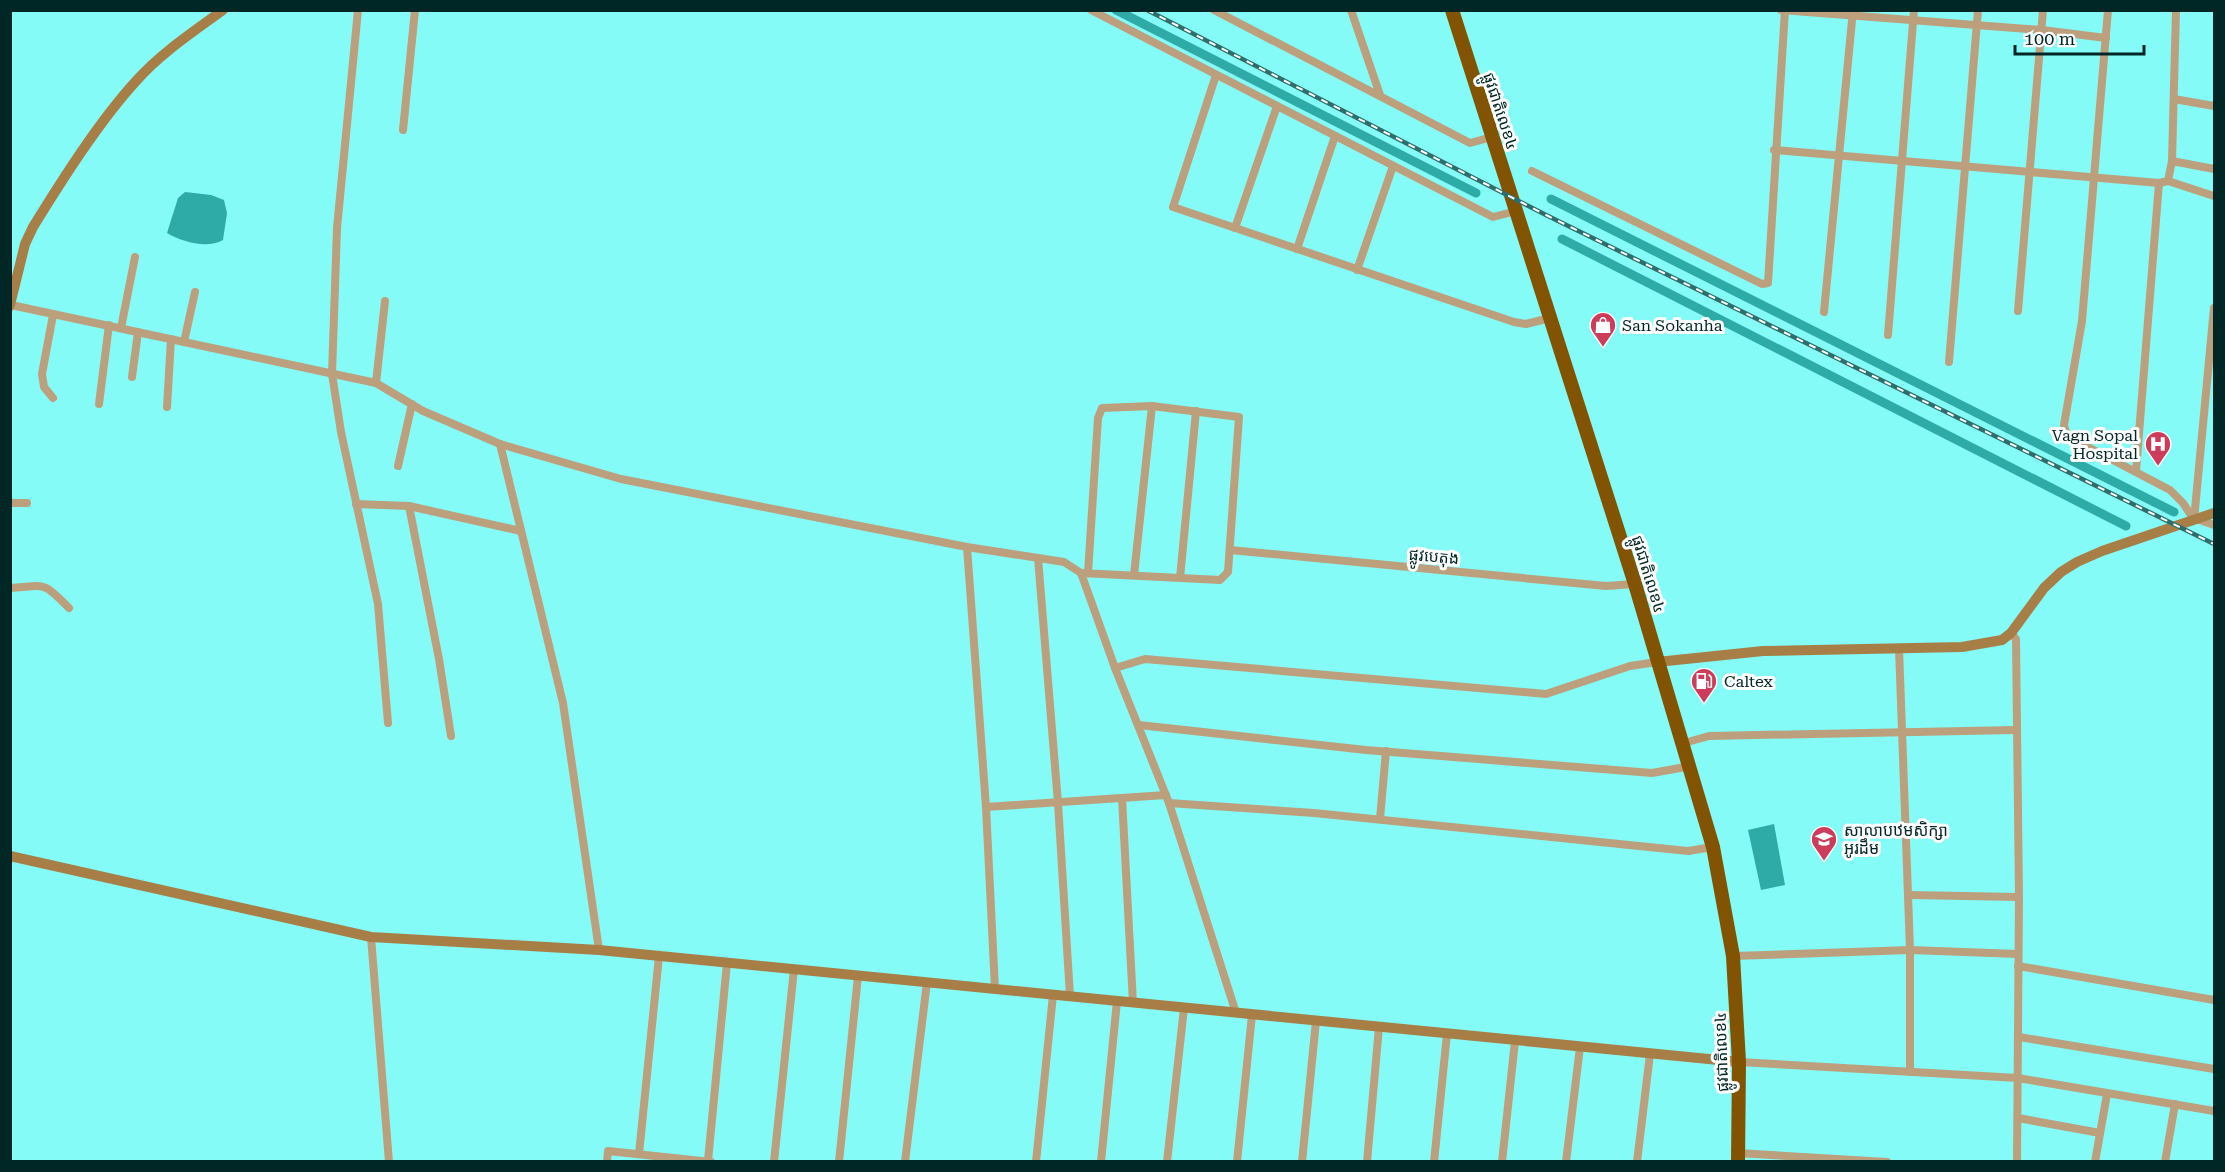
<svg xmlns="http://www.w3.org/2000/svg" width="2225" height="1172" viewBox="0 0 2225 1172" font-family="'Roboto Serif','Noto Sans Khmer',serif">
  <rect width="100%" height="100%" fill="#85fbf7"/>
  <g fill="#2eaaa7">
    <path d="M185,192L211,195L224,200L227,213L223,240C207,249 182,242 167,233L178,198Z"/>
    <polygon points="1774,824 1785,885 1761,890 1748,830"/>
  </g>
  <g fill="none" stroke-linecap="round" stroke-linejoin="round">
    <g stroke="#2eaaa7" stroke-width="9">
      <polyline points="1116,10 1476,193"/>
      <polyline points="1551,199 2174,512"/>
      <polyline points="1562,239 2126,526"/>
    </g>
    <g stroke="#bca07d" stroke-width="8">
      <polyline points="358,10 337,228 332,374 341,432 378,604 388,723"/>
      <polyline points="1091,10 1493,217 1516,211"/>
      <polyline points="1214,10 1470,143 1492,137"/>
      <polyline points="1351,10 1380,95"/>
      <polyline points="1781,10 2042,30 2106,38"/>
      <polyline points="2108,10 2082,321 2064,425 2067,436 2170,490 2183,503 2194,520"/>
      <polyline points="1216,75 1173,207 1514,322 1526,324 1550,318"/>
      <polyline points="2174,99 2214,106"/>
      <polyline points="403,130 415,10"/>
      <polyline points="1774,150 2159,183 2168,181 2214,196"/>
      <polyline points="2172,161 2214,169"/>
      <polyline points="1532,171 1762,284 1768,283 1785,10"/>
      <polyline points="2168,181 2172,161 2176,10"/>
      <polyline points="1235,228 1277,106"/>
      <polyline points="1297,249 1335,136"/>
      <polyline points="1357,270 1393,166"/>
      <polyline points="10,308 11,305 376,383 423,411 500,444 621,479 967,547 1064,562 1081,573 1115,668 1169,803 1236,1013"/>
      <polyline points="2018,311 2043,10"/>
      <polyline points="1824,312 1853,10"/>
      <polyline points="53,315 42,374 44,387 53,398"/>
      <polyline points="121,328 135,257"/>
      <polyline points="1888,335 1914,10"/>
      <polyline points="184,342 195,292"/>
      <polyline points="1949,362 1978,10"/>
      <polyline points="132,377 138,332"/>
      <polyline points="376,383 385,301"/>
      <polyline points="99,404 109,325"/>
      <polyline points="167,407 171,339"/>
      <polyline points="500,444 563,703 599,950"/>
      <polyline points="398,466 412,404"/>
      <polyline points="2136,471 2159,183"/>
      <polyline points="10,503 27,503"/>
      <polyline points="356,504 409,506 521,531"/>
      <polyline points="409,506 439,659 451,736"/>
      <polyline points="2197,519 2214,525"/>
      <polyline points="2194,520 2214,308"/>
      <polyline points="967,547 986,807 995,989"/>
      <polyline points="1230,550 1606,586 1635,584"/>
      <polyline points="1038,558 1058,803 1070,996"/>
      <polyline points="1081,573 1220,580 1228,572 1239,417 1152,406 1102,408 1098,418 1088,573"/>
      <polyline points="1134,575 1152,406"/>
      <polyline points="1180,578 1196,411"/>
      <path d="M10,588C46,586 42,580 69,608"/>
      <polyline points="2011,633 2016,639 2019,897 2017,1162"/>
      <polyline points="1899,648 1910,950 1910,1072"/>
      <polyline points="1115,668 1145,659 1546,694 1630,666 1657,662"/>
      <polyline points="1139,725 1366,750 1652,773 1691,766"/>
      <polyline points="1684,743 1709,736 2015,730"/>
      <polyline points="1122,798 1133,1003"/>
      <polyline points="1169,803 1314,813 1688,851 1713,847"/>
      <polyline points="986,807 1166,795"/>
      <polyline points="1380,819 1386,751"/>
      <polyline points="1909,895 2019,897"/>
      <polyline points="371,937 389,1162"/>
      <polyline points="1733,956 1910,950 2018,954"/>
      <polyline points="2018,966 2214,1000"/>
      <polyline points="2019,1037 2214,1069"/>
      <polyline points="1739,1062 2018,1078 2214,1111"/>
      <polyline points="2018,1118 2100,1133"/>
      <polyline points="1738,1153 1887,1162"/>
      <polyline points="639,1154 659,956"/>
      <polyline points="708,1161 727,963"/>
      <polyline points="607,1162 608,1151 711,1162"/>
      <polyline points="774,1162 794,969"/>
      <polyline points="839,1162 858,976"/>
      <polyline points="905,1162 927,982"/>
      <polyline points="1036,1162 1053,995"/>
      <polyline points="1101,1162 1117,1001"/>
      <polyline points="1167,1162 1184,1008"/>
      <polyline points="1237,1162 1252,1015"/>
      <polyline points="1302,1162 1316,1021"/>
      <polyline points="1367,1162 1379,1027"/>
      <polyline points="1434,1162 1447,1034"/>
      <polyline points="1502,1162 1515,1041"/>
      <polyline points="1566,1162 1580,1047"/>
      <polyline points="1637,1162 1650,1054"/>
      <polyline points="2095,1162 2107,1094"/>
      <polyline points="2165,1162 2175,1104"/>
    </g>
    <g stroke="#a87e47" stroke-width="10">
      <path d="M10,305L25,244L33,227C62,180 100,120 137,80C161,53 193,32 223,10"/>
      <polyline points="1657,662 1763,651 1962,647 2002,640 2011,633 2044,588 2061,572 2077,562 2102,551 2214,513"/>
      <polyline points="10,856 371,937 599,950 1739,1062"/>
    </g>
    <polyline stroke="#825300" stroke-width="14" points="1452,10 1635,584 1713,847 1733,956 1739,1062 1738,1162"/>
    <g stroke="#2e6f6d" stroke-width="4.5">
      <polyline id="rail" points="1147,10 1546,215 2214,544"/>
    </g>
    <use href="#rail" stroke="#fff" stroke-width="2" stroke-dasharray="7" stroke-linecap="butt"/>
  </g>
  <defs>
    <g id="shop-pin" transform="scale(1.35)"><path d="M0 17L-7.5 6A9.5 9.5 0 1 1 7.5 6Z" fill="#cd3d5b" stroke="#fff"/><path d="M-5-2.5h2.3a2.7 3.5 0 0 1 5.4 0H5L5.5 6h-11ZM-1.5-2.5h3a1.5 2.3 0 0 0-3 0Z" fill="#fff"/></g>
    <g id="hospital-pin" transform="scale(1.35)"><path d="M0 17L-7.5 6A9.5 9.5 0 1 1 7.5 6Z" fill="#cd3d5b" stroke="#fff"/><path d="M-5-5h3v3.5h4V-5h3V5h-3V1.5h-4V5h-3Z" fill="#fff"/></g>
    <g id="fuel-pin" transform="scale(1.35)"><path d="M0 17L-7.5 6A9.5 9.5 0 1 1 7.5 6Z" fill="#cd3d5b" stroke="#fff"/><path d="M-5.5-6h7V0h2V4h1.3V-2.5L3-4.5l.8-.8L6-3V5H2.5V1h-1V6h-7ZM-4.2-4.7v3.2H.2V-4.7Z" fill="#fff"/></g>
    <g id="school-pin" transform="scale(1.35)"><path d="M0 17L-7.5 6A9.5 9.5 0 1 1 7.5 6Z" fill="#cd3d5b" stroke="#fff"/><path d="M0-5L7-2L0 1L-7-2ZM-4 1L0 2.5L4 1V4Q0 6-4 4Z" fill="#fff"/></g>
  </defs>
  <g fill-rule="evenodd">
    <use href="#shop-pin" x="1603" y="325"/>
    <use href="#hospital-pin" x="2158" y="444"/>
    <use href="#fuel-pin" x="1704" y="681"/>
    <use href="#school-pin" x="1824" y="839"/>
  </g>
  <g text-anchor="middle" stroke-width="6" stroke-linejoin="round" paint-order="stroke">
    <g font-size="16" fill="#002625" stroke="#fff">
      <text transform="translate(1501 111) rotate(72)" y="6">ផ្លូវជាតិលេខ៤</text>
      <text transform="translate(1434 556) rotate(5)" y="6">ផ្លូវបេតុង</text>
      <text transform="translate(1649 574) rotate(73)" y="6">ផ្លូវជាតិលេខ៤</text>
      <text transform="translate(1721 1052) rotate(-92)" y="6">ផ្លូវជាតិលេខ៤</text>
    </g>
    <g font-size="16" fill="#002625" stroke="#fff" text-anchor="start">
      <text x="1622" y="331">San Sokanha</text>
      <text x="2138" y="441" text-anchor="end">Vagn Sopal<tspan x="2138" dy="18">Hospital</tspan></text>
      <text x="1724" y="687">Caltex</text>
      <text x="1844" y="836">សាលាបឋមសិក្សា<tspan x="1844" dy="18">អូរដឹម</tspan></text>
    </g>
  </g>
  <rect width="2225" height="1172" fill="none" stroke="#002625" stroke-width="24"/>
  <path d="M2015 45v9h129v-9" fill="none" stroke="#002625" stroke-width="3"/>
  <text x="2024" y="45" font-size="18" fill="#002625" stroke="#ffffff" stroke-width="4.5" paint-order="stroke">100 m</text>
</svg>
